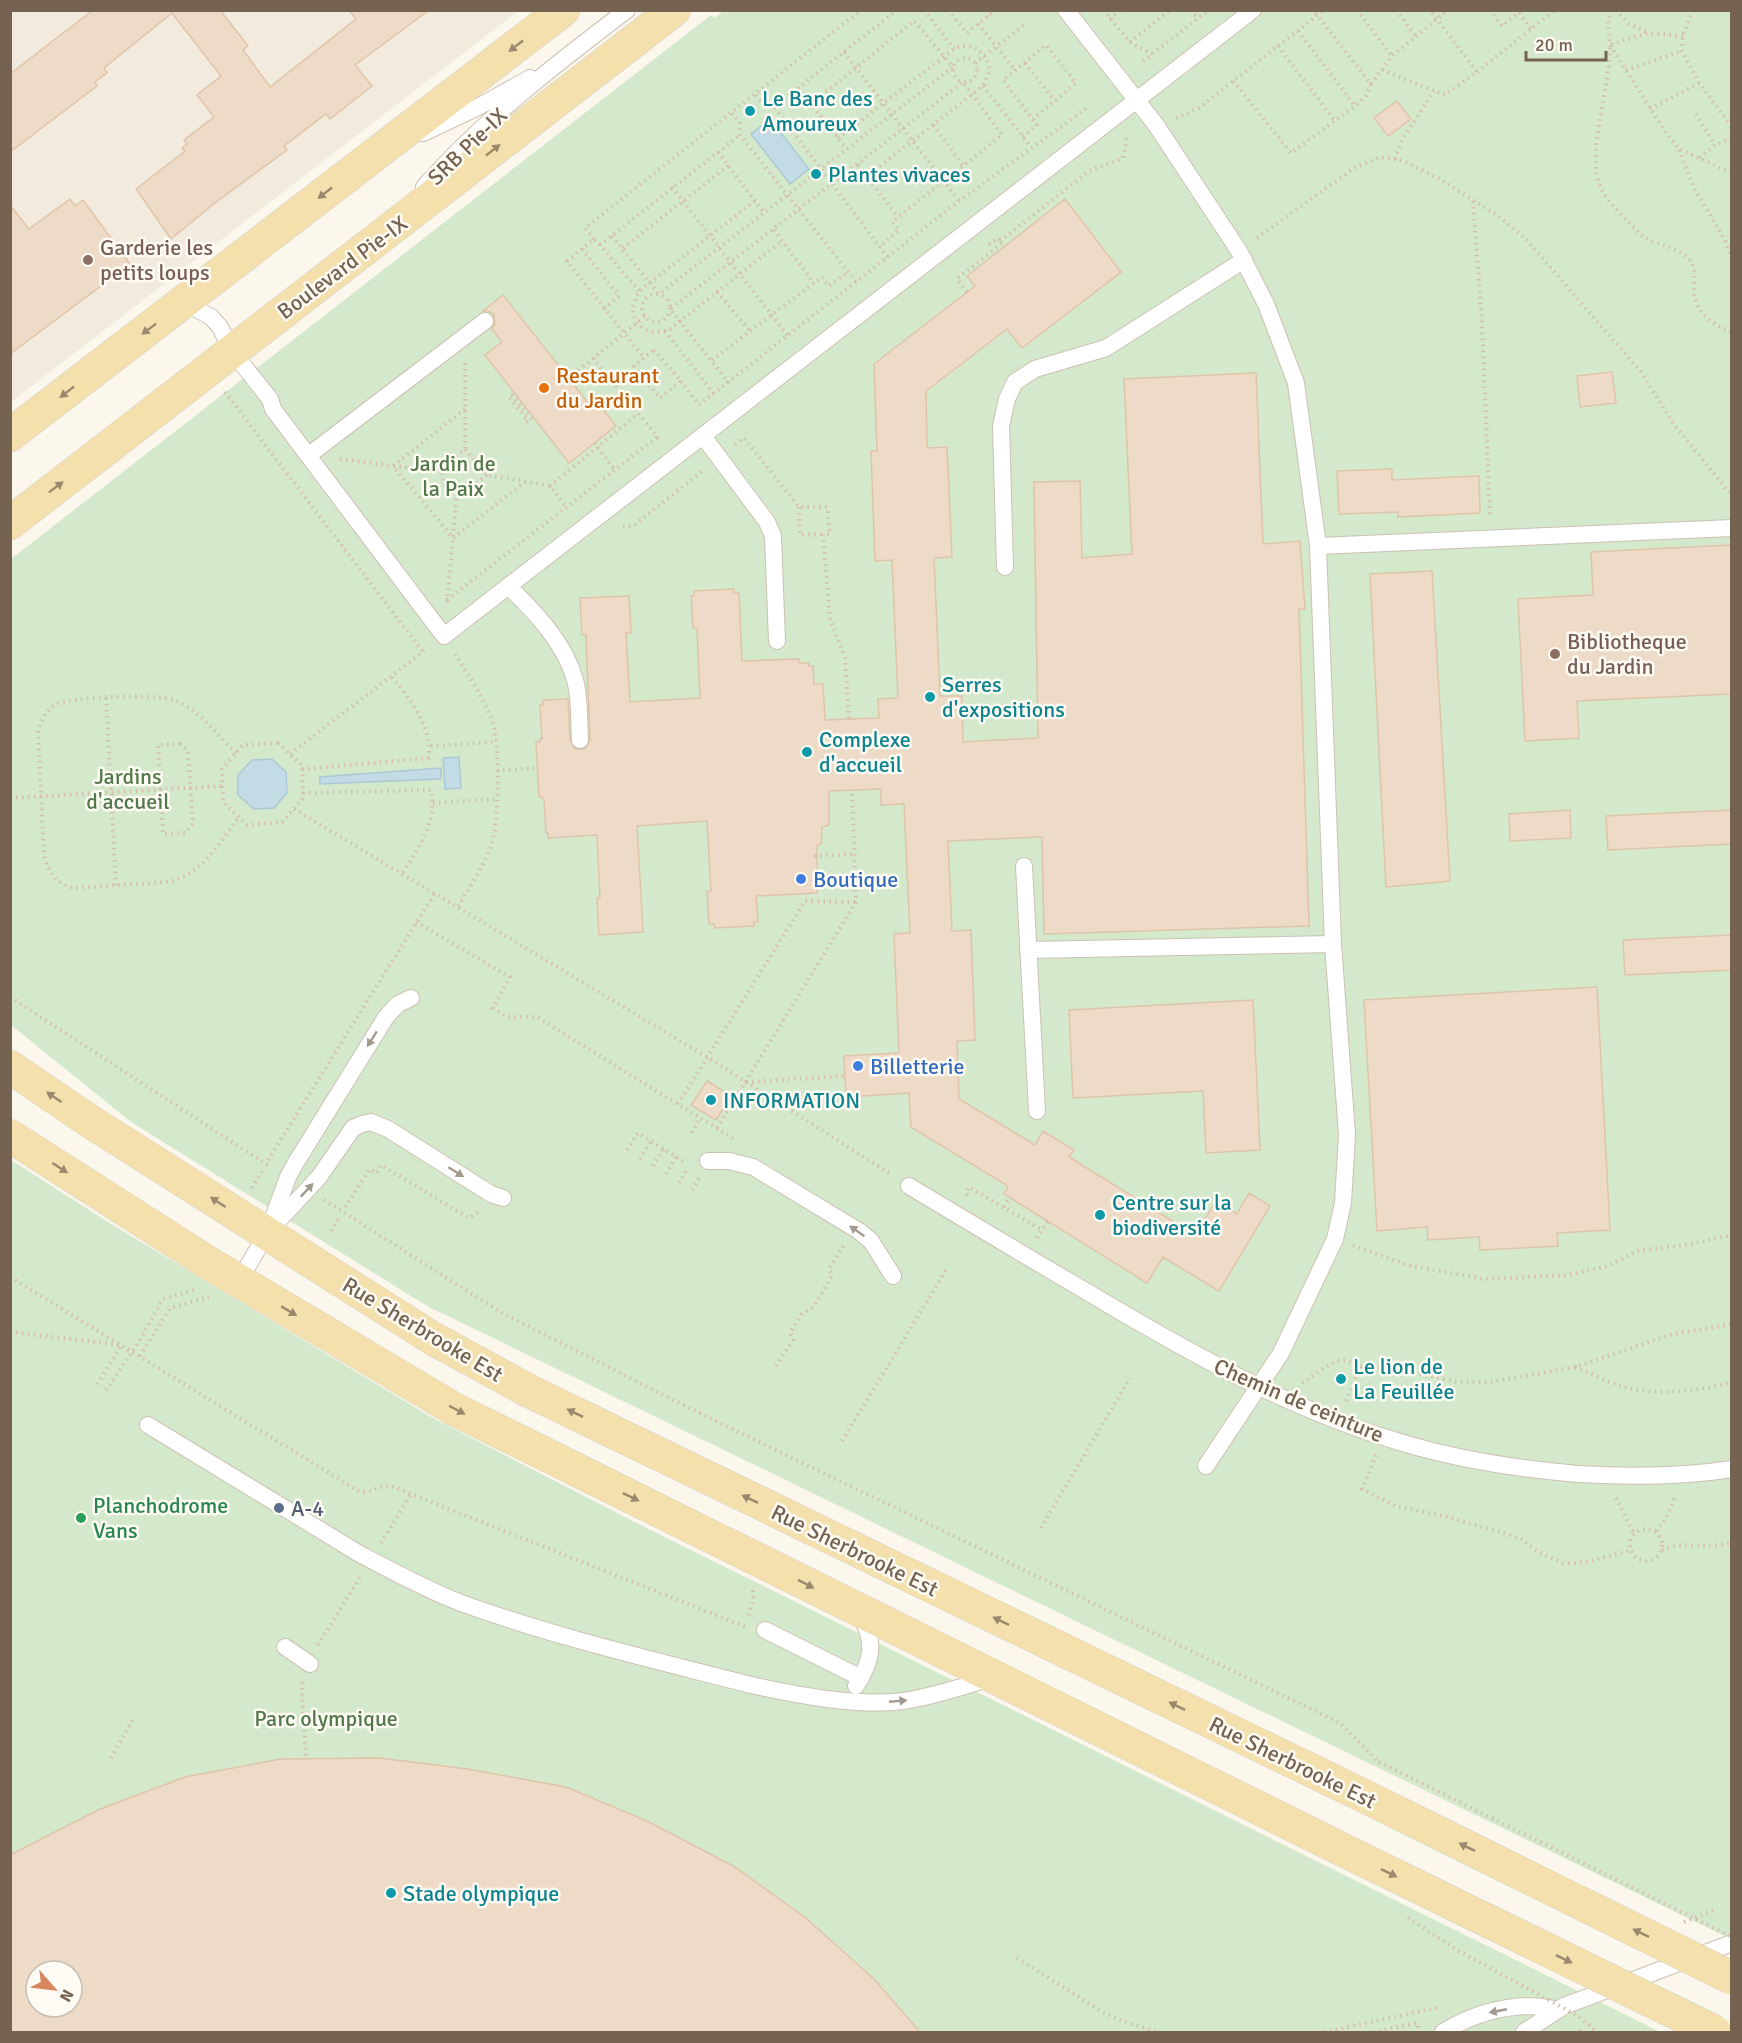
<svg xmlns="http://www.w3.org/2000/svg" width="1742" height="2043" viewBox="0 0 1742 2043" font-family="Signika,sans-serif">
  <rect width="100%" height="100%" fill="#fbf7ed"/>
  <polygon fill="#f2eadc" points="11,11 518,11 11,402"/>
  <g fill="#d4e8cc" fill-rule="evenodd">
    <polygon points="731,10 1731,11 1731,1939 427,1306 131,1122 11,1025 11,559 711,15 715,18 723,11 726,14"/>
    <path d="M11,1160L108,1222L431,1417L625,1517L1660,2032H11ZM36,1971H72V2007H36Z"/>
  </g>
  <g fill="#c3dbe4" stroke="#aac9d5" stroke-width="1.5">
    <polygon points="770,119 809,169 790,184 751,134"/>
    <polygon points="459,757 461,788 445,789 443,758"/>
    <polygon points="272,759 286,772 287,793 274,808 254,809 238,795 238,775 252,760"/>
    <polygon points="441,768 441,779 320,784 320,777"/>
  </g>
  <g fill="#eedbc7" stroke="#dfc4a9" stroke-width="1.5" fill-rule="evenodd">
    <polygon points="93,10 220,10 248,46 243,50 270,87 356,19 349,10 429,10 355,65 372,86 330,119 326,114 284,146 287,150 216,202 171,239 136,189 185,151 182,148 187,144 184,140 214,117 197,95 221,76 172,13 104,68 107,73 95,82 97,86 10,152 10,74"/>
    <polygon points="1397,101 1411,119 1388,136 1374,118"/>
    <polygon points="70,199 75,206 83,200 130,264 10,354 10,205 29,229"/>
    <polygon points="1065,199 1121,272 1022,348 1007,329 926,391 927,448 947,447 952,557 934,558 940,696 962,696 963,742 1038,738 1034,482 1080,481 1082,558 1132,554 1124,379 1256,373 1263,544 1300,541 1305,609 1299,609 1309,926 1044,934 1042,837 948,841 952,931 971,930 975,1040 957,1041 959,1099 1035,1145 1043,1131 1074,1150 1069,1157 1195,1235 1216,1201 1237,1214 1249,1193 1270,1206 1219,1291 1163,1257 1147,1283 1004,1194 1008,1186 911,1127 909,1093 846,1097 844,1056 899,1053 894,934 910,933 904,804 881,805 881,789 829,791 829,825 822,827 821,844 817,845 817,893 756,896 758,922 754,922 754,926 715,928 714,924 709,924 707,891 711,891 707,821 637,826 643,932 599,935 597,898 600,898 597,835 548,838 548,833 546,833 544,799 539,796 536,742 540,742 540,739 542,739 540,705 543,705 543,700 568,699 570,740 575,749 585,749 590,740 586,635 582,635 580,598 629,596 631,633 626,633 630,702 700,698 697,628 693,628 691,596 694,596 694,591 734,589 734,593 739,593 742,661 799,659 800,663 809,663 808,666 813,666 814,684 823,684 825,720 879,718 878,699 898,698 892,560 875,561 871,451 877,451 874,364 975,286 967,276"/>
    <polygon points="503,295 589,404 595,399 616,426 569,463 485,355 502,342 492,329 495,324 494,315 490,312 483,311"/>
    <polygon points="1612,372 1616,403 1580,407 1577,376"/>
    <polygon points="1392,469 1392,480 1479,476 1480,513 1398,517 1398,512 1339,514 1337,471"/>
    <polygon points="1731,545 1731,694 1577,701 1579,738 1525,741 1518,599 1593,595 1591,552"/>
    <polygon points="1432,571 1450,881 1386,887 1370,574"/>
    <polygon points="1570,810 1571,838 1510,841 1509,814"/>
    <polygon points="1731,810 1731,844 1608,850 1606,816"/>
    <polygon points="1731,935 1731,970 1625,975 1623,940"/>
    <polygon points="1597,987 1610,1230 1557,1233 1558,1246 1480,1250 1479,1237 1428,1240 1427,1227 1377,1231 1364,1000"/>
    <polygon points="1253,1000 1260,1150 1206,1153 1203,1091 1073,1098 1069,1010"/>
    <polygon points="707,1081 731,1096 716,1120 691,1105"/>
    <path d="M380,1758L467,1769L566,1787L647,1821L735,1867L807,1919L874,1979L920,2032H10V1855L98,1810L185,1777L281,1759ZM36,1971H72V2007H36Z"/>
  </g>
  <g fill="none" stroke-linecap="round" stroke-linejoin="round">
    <g stroke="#cdc1b3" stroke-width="18">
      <g id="service">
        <polyline points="1066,10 1156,125 1239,251 1266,304 1296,383 1318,546 1333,944 1347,1134 1343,1203 1335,1239 1281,1353 1206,1466"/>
        <polyline points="423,133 478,107 530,78"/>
        <path d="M424,187C483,120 556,64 627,10"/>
        <polyline points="184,302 211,317 220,327 232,351 270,399 273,409 444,636 1253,10"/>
        <polyline points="703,436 767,522 773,536 777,641"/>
        <polyline points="309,455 485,321"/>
        <polyline points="1318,546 1732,528"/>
        <polyline points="1005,567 1001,426 1007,399 1015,382 1035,369 1106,348 1244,260"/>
        <path d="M508,586C535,612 565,643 575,680C580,697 579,722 580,740"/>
        <polyline points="1024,866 1037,1111"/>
        <polyline points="1028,950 1333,944"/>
        <polyline points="708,1161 729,1161 753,1167 859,1231 871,1241 893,1276"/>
        <path d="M909,1186C969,1222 1029,1258 1089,1293C1188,1352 1292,1411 1403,1443C1460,1460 1519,1469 1578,1474C1629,1477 1681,1477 1732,1469"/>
        <polyline points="270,1226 288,1177 295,1164 386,1017 398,1004 411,998"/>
        <polyline points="239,1281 267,1233 319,1177 353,1128 362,1124 371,1122 388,1129 491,1194 503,1198"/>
        <polyline points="148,1425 358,1553"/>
        <polyline points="765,1630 861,1678"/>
        <polyline points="285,1647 310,1664"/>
        <path d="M751,1685C797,1695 857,1707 903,1701C933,1697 963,1686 992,1678"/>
        <path d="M856,1686C873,1659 876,1642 859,1613"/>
        <path d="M1443,2032C1468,2017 1498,2007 1528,2006C1537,2006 1547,2008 1556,2009"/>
        <polyline points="1524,2032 1564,2006 1732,1943"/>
      </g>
    </g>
    <g stroke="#d8d3ce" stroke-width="34">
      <g id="primary">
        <polyline points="10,435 563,10"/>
        <polyline points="10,523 674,10"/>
        <polyline points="10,1067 91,1122 432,1338 529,1391 1362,1795"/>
        <polyline points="10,1136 207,1262 454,1409 1337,1847"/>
      </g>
    </g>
    <g stroke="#d4bfaa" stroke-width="4" stroke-dasharray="1.5 4.5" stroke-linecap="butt">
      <polyline points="924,10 954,49"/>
      <polyline points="948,10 967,33 995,10"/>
      <polyline points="985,10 989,16"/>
      <polyline points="1103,10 1130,42 1152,54"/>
      <polyline points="1191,10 1198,19"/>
      <polyline points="1357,10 1392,56"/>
      <polyline points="1396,10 1416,37"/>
      <polyline points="1490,10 1502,26 1522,10"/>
      <polyline points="1611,10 1608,21 1610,45 1664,130 1679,149 1732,173"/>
      <polyline points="1616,10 1629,24 1647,32"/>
      <polyline points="1693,10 1683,36 1682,51 1699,83 1732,127"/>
      <polyline points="1519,13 1532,30"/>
      <polyline points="1110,19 1121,10"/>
      <polyline points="978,24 1015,70"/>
      <polyline points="1298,31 1355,106"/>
      <path d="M1683,36L1648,33L1610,45C1611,84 1586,153 1600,186C1608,204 1625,218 1638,232C1652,246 1677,245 1690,260C1695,266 1695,274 1694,282C1692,311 1708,321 1732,333"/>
      <polyline points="1130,42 1170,10"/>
      <polyline points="1278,46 1335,121"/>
      <polyline points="844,52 959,201"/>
      <circle cx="965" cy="70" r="12"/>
      <polyline points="1143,61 1209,10"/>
      <polyline points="975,63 1027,23"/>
      <polyline points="1025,63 1055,101"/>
      <polyline points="1382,70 1445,95 1477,72 1430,10"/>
      <polyline points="1626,70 1682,51"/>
      <polyline points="1477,72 1555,10"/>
      <polyline points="1233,81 1291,153 1355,106 1366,96 1371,84 1313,10"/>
      <polyline points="1371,84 1392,56 1448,10"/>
      <polyline points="983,86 1031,147"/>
      <polyline points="798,88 847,149"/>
      <polyline points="756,95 762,104 774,107 888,258"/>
      <polyline points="774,107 897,10"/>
      <polyline points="1650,109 1699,83"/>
      <polyline points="732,113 740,123 740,135 856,282"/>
      <polyline points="1696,114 1715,145"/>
      <polyline points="1176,118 1199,108 1324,10"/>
      <polyline points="933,125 963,165"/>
      <polyline points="1023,137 1037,125 1003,80 1046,45 1076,83 1033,119"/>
      <path d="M838,138L954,49C972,40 985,52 990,69L983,86L867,176"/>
      <polyline points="1679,150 1693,186 1724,239 1732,258"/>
      <polyline points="718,152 764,213"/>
      <polyline points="1700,158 1715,145 1732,138"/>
      <polyline points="1395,159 1402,140 1434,91"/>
      <polyline points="858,165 898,217"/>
      <polyline points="672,187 788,336"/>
      <path d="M755,201L639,291L632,309C636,329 651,336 670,329L782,241"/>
      <polyline points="1473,201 1482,323 1490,517"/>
      <polyline points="774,230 814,283"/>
      <polyline points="612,236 659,294 953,67 914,21 811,104"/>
      <polyline points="1257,238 1354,168 1381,157 1404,161 1438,178 1498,216 1524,237 1641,372 1673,423 1732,496"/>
      <polyline points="594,239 585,228 861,10"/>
      <polyline points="1000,241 1089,171 1123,158 1127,138"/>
      <polyline points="600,245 594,239 567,261 643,357"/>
      <polyline points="623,248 728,166"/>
      <polyline points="582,249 619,296 604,309"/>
      <polyline points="639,291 600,245 740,135"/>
      <polyline points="717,292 750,331"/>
      <polyline points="967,292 957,279 1002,243 998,238 987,246"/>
      <circle cx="656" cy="308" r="14"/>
      <polyline points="665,331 714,394"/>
      <polygon points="654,350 681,381 660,398 634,366"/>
      <polyline points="593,358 659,439"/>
      <polyline points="712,360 822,277 829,286 848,272"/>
      <polyline points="465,363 465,449"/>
      <polyline points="569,378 645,316"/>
      <polyline points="681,381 699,405 959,201 1087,108"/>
      <polyline points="729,383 670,309 963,82 1002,135 892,222 899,230 880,246"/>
      <polyline points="225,392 423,652"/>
      <polyline points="465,409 393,466 453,538 525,482"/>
      <polyline points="526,422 528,421 509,397 512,395 532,420"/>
      <polyline points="594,443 616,471"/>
      <polyline points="735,445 744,438 799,507 827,507 830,534 823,534 830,619 845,658 849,719"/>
      <polyline points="340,459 442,472"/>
      <polyline points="487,475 470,489 457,492 445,485 442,472 446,464 465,449 487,475 550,486 567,508"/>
      <polyline points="550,486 638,414"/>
      <polyline points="799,507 800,535 823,534"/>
      <polyline points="623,527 633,526 704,470"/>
      <polyline points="447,600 657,437"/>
      <polyline points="447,602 457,492"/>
      <path d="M455,654C469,676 484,698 493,723C500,744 499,826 491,846C483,868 469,887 458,907"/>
      <polyline points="106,698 116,886"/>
      <polygon points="278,743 302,765 303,798 282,822 247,825 223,802 222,769 243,745"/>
      <polygon points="180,744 188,751 193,824 185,833 163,834 158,745"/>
      <polyline points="431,746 496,742"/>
      <path d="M236,753C217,735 199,709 174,700C158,694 69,696 55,705C45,711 42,720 38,731L44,856C49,873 56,883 73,888L168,882C202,875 219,843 239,817"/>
      <polyline points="290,754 424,651"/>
      <path d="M302,769L428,758C434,728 409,699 392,677"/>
      <polyline points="497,771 537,768"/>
      <path d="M303,793L431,790C438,822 418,849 402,874"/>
      <polyline points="10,798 222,786"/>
      <polyline points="433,803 497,799"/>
      <polyline points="294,809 707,1057 892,1175"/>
      <polyline points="814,856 855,854"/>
      <polyline points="416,922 510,977 493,1008 507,1017 537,1017 734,1139"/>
      <polyline points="10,997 269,1166"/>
      <polyline points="746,1082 846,1076"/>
      <polyline points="678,1104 805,901 855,902"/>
      <polyline points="717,1128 856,902 852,790"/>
      <polyline points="692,1133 700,1118"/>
      <polyline points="627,1150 638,1133 686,1163"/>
      <polyline points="640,1159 651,1141"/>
      <polyline points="268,1160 435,893"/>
      <polyline points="653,1166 664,1148"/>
      <polyline points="666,1174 676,1157"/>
      <polyline points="679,1183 688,1168"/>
      <polyline points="252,1188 264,1168"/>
      <polyline points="692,1190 699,1178"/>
      <polyline points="968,1195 966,1193 969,1187 1042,1230"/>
      <polyline points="324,1200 502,1313 683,1405 1340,1723 1379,1762"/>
      <polyline points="345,1207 370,1169 377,1173 381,1165 469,1218 480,1211"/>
      <polyline points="1004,1207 1009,1198"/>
      <polyline points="331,1231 340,1217"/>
      <polyline points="1037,1238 1048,1221"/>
      <polyline points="1353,1245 1407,1265 1485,1279 1569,1275 1608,1266 1638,1251 1691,1244 1732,1235"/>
      <path d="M10,1277L360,1492C372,1494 379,1484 391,1486L746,1627"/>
      <polyline points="10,1332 121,1345 97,1385"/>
      <polyline points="140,1356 170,1308 209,1297"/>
      <polyline points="776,1366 793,1340 790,1333 802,1314 814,1306 832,1276 829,1269 844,1245"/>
      <path d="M1575,1367C1591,1374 1607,1381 1624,1387C1654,1396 1702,1391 1732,1382"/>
      <polyline points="1302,1383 1327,1366 1336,1361 1345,1360 1361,1366 1384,1367 1459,1382 1492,1382 1575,1367 1673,1334 1732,1324"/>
      <polyline points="106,1390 138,1343 163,1299 194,1290"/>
      <polyline points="1346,1401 1361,1366"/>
      <polyline points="842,1441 948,1267"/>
      <polyline points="1376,1455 1362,1489 1395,1506 1435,1514 1501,1532 1521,1539 1538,1552 1563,1563 1576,1563 1591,1561 1631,1550"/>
      <polyline points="1616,1498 1634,1534"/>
      <polyline points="1041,1528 1130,1378"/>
      <circle cx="1646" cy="1545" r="16"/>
      <polyline points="1656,1531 1665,1520 1675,1497"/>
      <polyline points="381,1543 411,1494"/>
      <path d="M1662,1550C1683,1540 1709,1550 1732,1542"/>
      <polyline points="748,1615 753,1602 753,1590"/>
      <polyline points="318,1645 360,1577"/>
      <polyline points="303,1682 302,1691 306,1759"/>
      <polyline points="111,1758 133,1719"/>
      <polyline points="1684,1922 1714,1910"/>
      <polyline points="1017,1958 1104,2013 1125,2022 1157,2032"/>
      <polyline points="1579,2030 1580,2032"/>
      <polyline points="1324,2032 1440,2007"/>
      <polyline points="1373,2032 1417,2023 1420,2032"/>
    </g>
    <use href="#service" stroke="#fff" stroke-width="16"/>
    <use href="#primary" stroke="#f3e0ad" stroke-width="33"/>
    <g stroke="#cdc1b3" stroke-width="18" stroke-linecap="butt">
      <path id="service-bridge" d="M358,1553C392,1571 425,1589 461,1603C555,1637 654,1660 751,1685"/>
    </g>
    <g stroke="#d8d3ce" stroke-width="34" stroke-linecap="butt">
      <g id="primary-bridge">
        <polyline points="1362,1795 1732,1978"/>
        <polyline points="1337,1847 1715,2032"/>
      </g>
    </g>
    <g stroke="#d4bfaa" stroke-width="4" stroke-dasharray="1.5 4.5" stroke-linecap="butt">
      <polyline points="1379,1762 1732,1937"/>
      <polyline points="1408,1918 1457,1950 1578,2016 1597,2032"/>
    </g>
    <use href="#service-bridge" stroke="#fff" stroke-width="16"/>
    <use href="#primary-bridge" stroke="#f3e0ad" stroke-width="33"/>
  </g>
  <defs><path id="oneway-solid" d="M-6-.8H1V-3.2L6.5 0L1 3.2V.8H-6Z" transform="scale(1.5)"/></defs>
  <g fill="#9b886d">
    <use href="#oneway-solid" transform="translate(516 46) rotate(142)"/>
    <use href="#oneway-solid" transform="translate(493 150) rotate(-38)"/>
    <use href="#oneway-solid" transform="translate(325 193) rotate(142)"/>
    <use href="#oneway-solid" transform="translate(149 329) rotate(143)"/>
    <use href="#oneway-solid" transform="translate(67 392) rotate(142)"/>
    <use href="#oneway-solid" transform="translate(56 487) rotate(-37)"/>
    <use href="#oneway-solid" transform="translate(54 1097) rotate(-146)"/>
    <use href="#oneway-solid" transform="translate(60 1168) rotate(33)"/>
    <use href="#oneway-solid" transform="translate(218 1202) rotate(-147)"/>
    <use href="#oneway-solid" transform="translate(289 1311) rotate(31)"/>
    <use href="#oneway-solid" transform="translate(457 1410) rotate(28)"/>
    <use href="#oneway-solid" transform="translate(575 1413) rotate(-154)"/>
    <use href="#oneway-solid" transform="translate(631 1497) rotate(26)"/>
    <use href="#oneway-solid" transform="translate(750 1499) rotate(-154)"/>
    <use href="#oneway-solid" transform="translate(806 1584) rotate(27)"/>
    <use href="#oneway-solid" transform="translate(1001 1621) rotate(-154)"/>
    <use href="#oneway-solid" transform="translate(1177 1706) rotate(-154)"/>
    <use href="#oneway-solid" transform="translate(1467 1847) rotate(-154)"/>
    <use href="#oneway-solid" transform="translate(1389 1873) rotate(26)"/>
    <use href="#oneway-solid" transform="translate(1641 1933) rotate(-154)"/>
    <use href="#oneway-solid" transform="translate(1564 1959) rotate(26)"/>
  </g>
  <g fill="#a5998e">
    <use href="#oneway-solid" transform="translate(372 1039) rotate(122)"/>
    <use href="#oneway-solid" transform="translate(456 1172) rotate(32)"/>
    <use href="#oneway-solid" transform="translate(307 1190) rotate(-47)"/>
    <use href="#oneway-solid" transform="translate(857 1231) rotate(-145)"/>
    <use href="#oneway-solid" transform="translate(898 1701) rotate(-5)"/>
    <use href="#oneway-solid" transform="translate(1498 2011) rotate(169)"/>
  </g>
  <g fill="#0f9aa8" stroke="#fefbf4" stroke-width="2">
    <circle cx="750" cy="111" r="6"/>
    <circle cx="816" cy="174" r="6"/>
    <circle cx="930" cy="697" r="6"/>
    <circle cx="807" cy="752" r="6"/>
    <circle cx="711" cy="1100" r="6"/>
    <circle cx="1100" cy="1215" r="6"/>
    <circle cx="1341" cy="1379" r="6"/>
    <circle cx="391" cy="1893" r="6"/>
  </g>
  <g fill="#8d6e63" stroke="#fefbf4" stroke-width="2">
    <circle cx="88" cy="260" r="6"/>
    <circle cx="1555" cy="654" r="6"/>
  </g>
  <circle fill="#e8710a" stroke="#fefbf4" stroke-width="2" cx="544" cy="388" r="6"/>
  <g fill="#3f7fe0" stroke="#fefbf4" stroke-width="2">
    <circle cx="801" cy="879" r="6"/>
    <circle cx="858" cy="1066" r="6"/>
  </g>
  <circle fill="#5c6f8a" stroke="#fefbf4" stroke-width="2" cx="279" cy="1508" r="6"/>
  <circle fill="#2e9e5b" stroke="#fefbf4" stroke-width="2" cx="81" cy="1518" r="6"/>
  <g text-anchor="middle" stroke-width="5" stroke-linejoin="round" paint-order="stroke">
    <g font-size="22" fill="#0d838f" stroke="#fefbf4" text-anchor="start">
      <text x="762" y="106">Le Banc des<tspan x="762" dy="25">Amoureux</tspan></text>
      <text x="828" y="182">Plantes vivaces</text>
      <text x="942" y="692">Serres<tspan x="942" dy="25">d'expositions</tspan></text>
      <text x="819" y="747">Complexe<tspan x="819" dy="25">d'accueil</tspan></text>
      <text x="723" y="1108">INFORMATION</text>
      <text x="1112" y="1210">Centre sur la<tspan x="1112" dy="25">biodiversité</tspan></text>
      <text x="1353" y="1374">Le lion de<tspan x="1353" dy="25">La Feuillée</tspan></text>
      <text x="403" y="1901">Stade olympique</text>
    </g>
    <g font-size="22" fill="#756251" stroke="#fefbf4">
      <text transform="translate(467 146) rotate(-44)" y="8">SRB Pie-IX</text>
      <text transform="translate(342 267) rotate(-37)" y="8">Boulevard Pie-IX</text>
      <text transform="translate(423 1329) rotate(31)" y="8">Rue Sherbrooke Est</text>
      <text transform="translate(1299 1400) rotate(23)" y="8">Chemin de ceinture</text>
      <text transform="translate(855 1550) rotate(26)" y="8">Rue Sherbrooke Est</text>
      <text transform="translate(1293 1762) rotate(26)" y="8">Rue Sherbrooke Est</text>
    </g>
    <g font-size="22" fill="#785e54" stroke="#fefbf4" text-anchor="start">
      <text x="100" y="255">Garderie les<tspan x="100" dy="25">petits loups</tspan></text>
      <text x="1567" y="649">Bibliotheque<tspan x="1567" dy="25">du Jardin</tspan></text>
    </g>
    <g font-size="22" fill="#c56008" stroke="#fefbf4" text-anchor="start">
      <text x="556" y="383">Restaurant<tspan x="556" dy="25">du Jardin</tspan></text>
    </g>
    <g font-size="22" fill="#53794a" stroke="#fefbf4">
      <text x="453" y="471">Jardin de<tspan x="453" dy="25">la Paix</tspan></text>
      <text x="128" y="784">Jardins<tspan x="128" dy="25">d'accueil</tspan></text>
      <text x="326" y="1726">Parc olympique</text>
    </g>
    <g font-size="22" fill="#366cbe" stroke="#fefbf4" text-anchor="start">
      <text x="813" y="887">Boutique</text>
      <text x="870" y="1074">Billetterie</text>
    </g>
    <g font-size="22" fill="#27864d" stroke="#fefbf4" text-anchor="start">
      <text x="93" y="1513">Planchodrome<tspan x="93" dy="25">Vans</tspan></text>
    </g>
    <g font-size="22" fill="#4e5e75" stroke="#fefbf4" text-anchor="start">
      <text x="291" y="1516">A-4</text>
    </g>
  </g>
  <rect width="1742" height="2043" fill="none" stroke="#756251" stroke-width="24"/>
  <g transform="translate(54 1989) rotate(118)"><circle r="28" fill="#fefbf4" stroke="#c7beb3" stroke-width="1.5"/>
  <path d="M0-4.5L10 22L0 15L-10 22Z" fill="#d8885f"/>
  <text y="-9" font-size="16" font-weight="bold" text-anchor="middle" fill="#756251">N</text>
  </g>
  <path d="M1526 51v9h80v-9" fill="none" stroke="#756251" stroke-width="3"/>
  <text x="1535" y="51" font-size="18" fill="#756251" stroke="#fefbf4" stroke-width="4.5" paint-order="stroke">20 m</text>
</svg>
